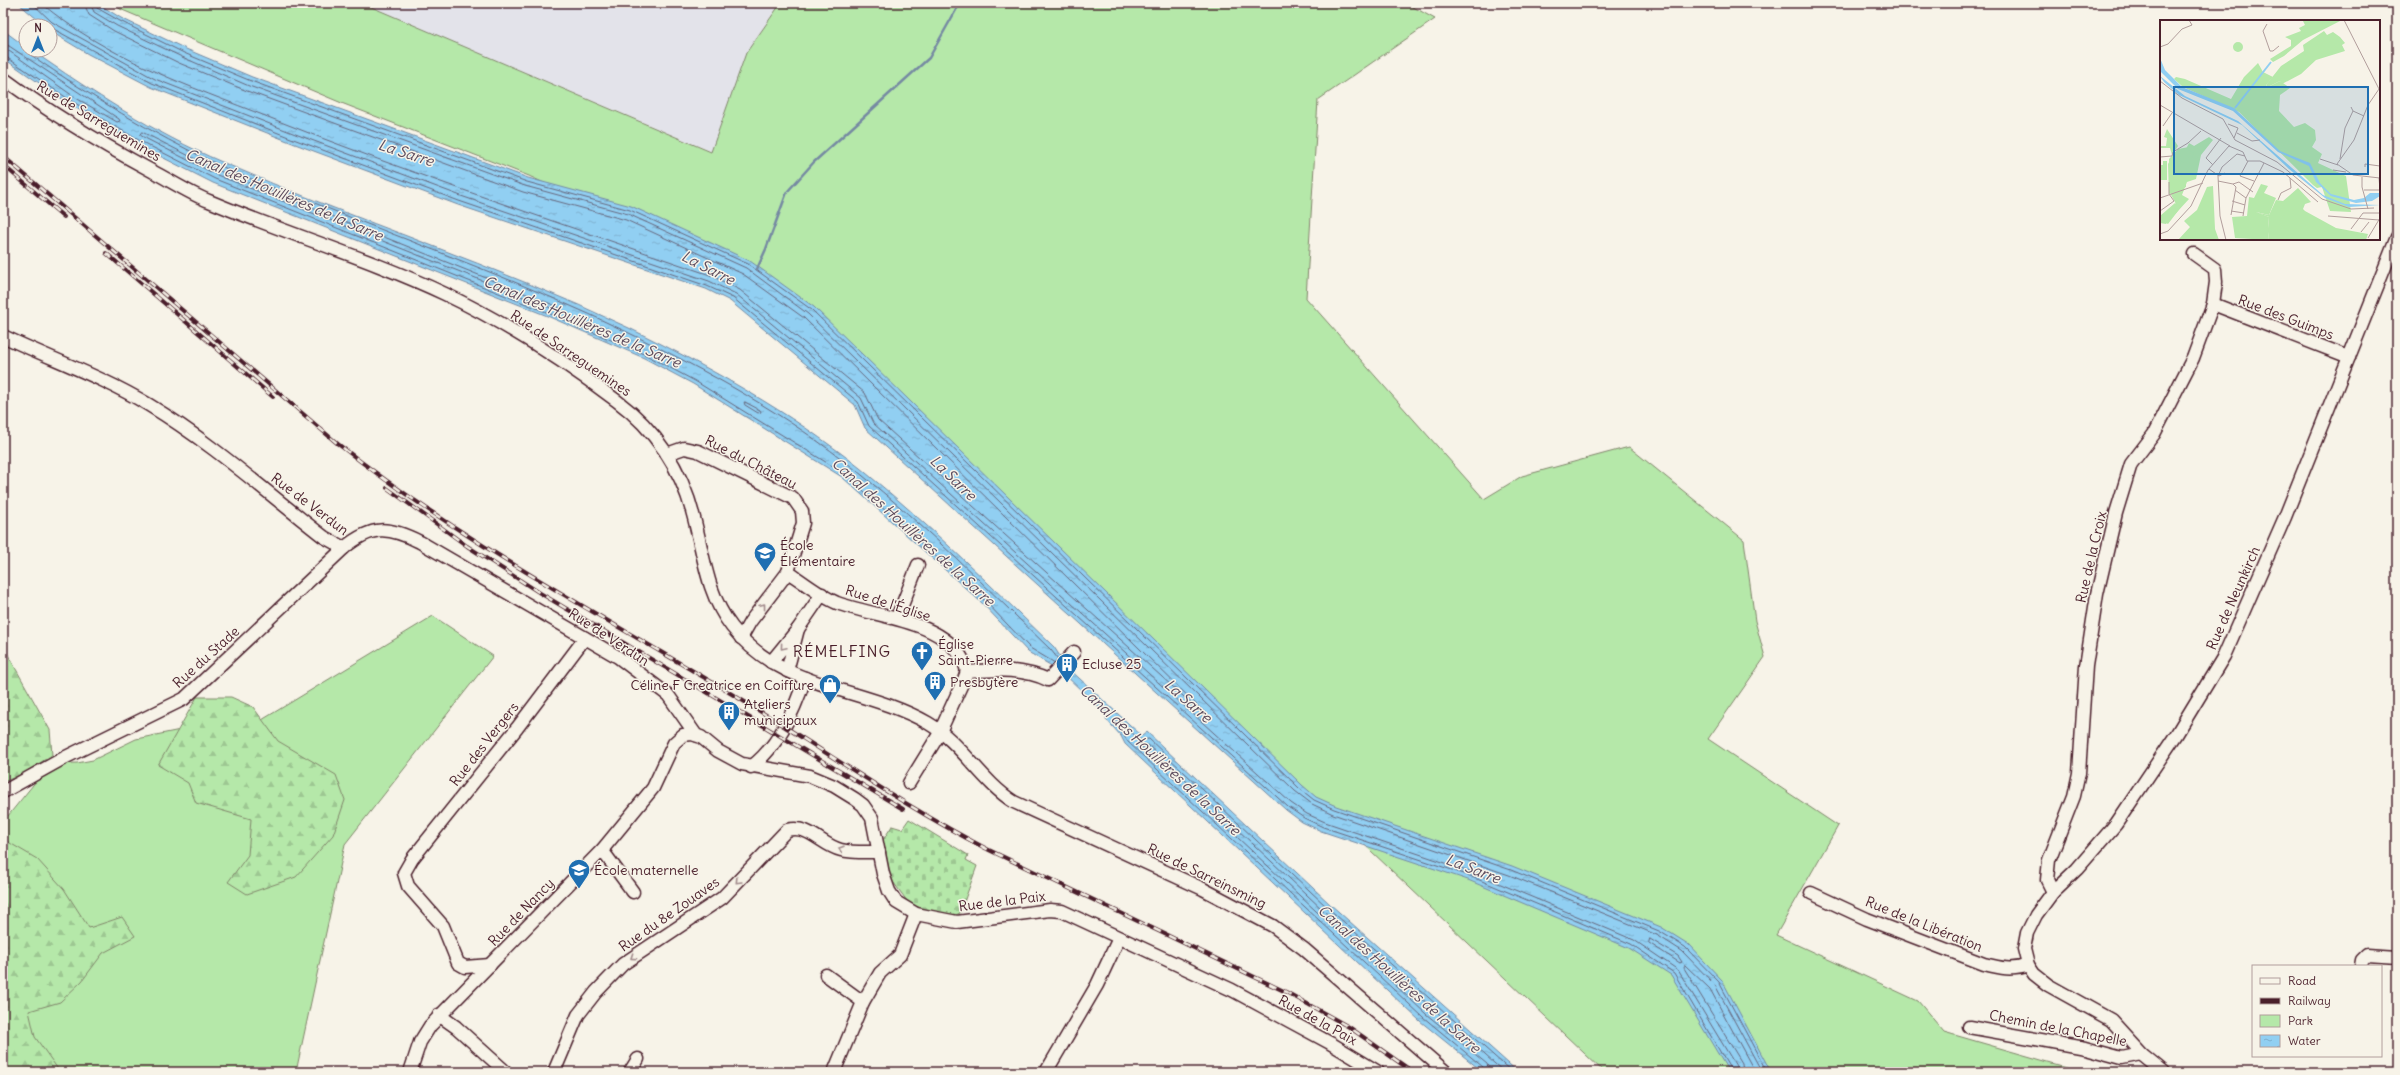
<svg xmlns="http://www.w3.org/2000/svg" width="2400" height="1075" viewBox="0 0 2400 1075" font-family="Delius,sans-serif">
  <defs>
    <pattern id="forest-firs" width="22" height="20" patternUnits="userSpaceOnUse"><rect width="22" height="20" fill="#b5e8a9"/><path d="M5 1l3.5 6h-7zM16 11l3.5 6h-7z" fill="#9dc792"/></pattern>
    <pattern id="cemetery-stones" width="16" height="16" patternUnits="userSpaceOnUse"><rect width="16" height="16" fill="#b5e8a9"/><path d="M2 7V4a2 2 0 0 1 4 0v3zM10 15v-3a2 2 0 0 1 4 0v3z" fill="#9dc792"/></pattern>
    <pattern id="water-ripples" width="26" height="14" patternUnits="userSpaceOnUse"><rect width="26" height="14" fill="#91cff2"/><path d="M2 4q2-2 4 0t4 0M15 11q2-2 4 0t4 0" fill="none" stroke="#7fb1d0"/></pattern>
  </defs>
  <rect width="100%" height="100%" fill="#f7f3e8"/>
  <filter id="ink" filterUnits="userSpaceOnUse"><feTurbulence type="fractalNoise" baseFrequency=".025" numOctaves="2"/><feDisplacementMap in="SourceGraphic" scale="8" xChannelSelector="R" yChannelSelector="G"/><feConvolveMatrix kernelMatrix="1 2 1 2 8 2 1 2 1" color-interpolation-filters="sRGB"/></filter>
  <g filter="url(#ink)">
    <polygon fill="#e3e3ea" points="362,3 781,3 746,53 712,152"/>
    <g fill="#b5e8a9" stroke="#80846a">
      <polygon points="113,3 362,3 711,152 746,53 781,3 1406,3 1435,19 1318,100 1306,298 1484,499 1522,476 1629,447 1744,540 1755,621 1765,657 1708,739 1838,826 1776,935 1918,1001 1944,1032 2083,1072 1604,1072 1234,721 806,305 529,176 344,104 120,9"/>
      <polygon points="433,616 493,656 345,844 296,1072 3,1072 3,822 50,764 77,763 93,760 136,739 210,724 247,729"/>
    </g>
    <g fill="url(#forest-firs)" stroke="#80846a">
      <polygon points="3,646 50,730 52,755 23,774 3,782"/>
      <polygon points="197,697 231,697 253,707 278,741 336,775 345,800 333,835 296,877 247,894 228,882 248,855 251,819 196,803 188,783 158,765"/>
      <polygon points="3,839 37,859 64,889 89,928 122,917 135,936 103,953 82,981 60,1002 29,1011 35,1037 60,1072 3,1072"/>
    </g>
    <polygon fill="url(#cemetery-stones)" stroke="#80846a" points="909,819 968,855 966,860 977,866 960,913 954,916 910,905 891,879 883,840 892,826 902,829"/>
    <g fill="url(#water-ripples)" stroke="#7589a2">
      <polygon points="18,3 97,3 121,18 186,49 252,77 528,178 631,206 750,261 814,307 1302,785 1316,797 1336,806 1512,866 1661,927 1688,944 1722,980 1771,1072 1729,1072 1671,975 1629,948 1468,880 1321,831 1302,822 1286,810 865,428 855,405 730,301 706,289 458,205 295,144 151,87 88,54 53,33 50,30 50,26 45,26"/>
      <path d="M3,30L26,47V50H31C92,92 154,133 222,162C356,221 497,265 629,328C709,367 790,412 860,468C928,523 991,586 1054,647L1067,667L1142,736L1147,732L1330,904L1518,1072H1483L1420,1021L1125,744L1121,736L1106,719L1107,715L1062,672L1028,652L983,604L842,477L693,384L644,358L545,315L213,183L140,146L71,105L3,58Z"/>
    </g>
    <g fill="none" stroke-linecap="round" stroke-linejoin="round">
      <g stroke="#66657b" stroke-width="1">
        <polyline points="32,3 52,22 155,79 298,135 461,196 709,281 736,294 861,398 873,423 1291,803 1307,814 1325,822 1472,872 1634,940 1678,970 1736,1066 1737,1072"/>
        <path d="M41,3C106,58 189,86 268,117C413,175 562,224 710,275L740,290L865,393L878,420L1204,715H1207L804,318L743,274L626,220L523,192L247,91L179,63L114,31L89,15L84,3"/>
        <polyline points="90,3 94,12 117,26 182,57 249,86 525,186 628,214 746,268 808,314 1295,791 1312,804 1333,814 1509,875 1657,935 1682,951 1715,985 1762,1072"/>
        <polyline points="95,3 97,8 120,21 184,53 251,81 527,182 630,210 748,264 812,310 1299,788 1314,800 1334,809 1511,870 1659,931 1685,947 1719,982 1767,1072"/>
        <polyline points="50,27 152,83 296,140 459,201 707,286 733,298 858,402 869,426 1288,807 1304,818 1323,827 1470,876 1631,944 1674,973 1732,1072"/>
        <polyline points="3,42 119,119 120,121 117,122 76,98 9,51 3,50"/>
        <path d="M28,50L31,55C90,96 151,133 217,164C249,180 283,191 317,204C420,246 527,283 627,332C707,371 788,415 857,471C926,526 988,589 1051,650L1058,659"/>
        <polyline points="3,55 73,102 142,142 215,179 546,312 646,355 695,381 845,474 985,601 1030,648 1055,663"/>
        <polygon points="142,132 217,170 551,304 562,309 563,311 561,312 217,175 145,138 140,135"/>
        <polygon points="745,402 760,410 761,412 758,413 745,405"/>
        <polygon points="1650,939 1678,956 1682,962 1680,963 1649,943"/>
        <polyline points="1485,1072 1483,1067 1423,1017 1128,742 1114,720 1117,719 1140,740 1149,739 1327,907 1512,1072"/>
        <polyline points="1490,1072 1487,1064 1426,1014 1143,749 1142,746 1148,745 1324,911 1504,1072"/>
        <polyline points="1743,1072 1742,1063 1684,968 1685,965 1710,989 1755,1072"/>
      </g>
      <polyline stroke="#7589a2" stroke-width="2.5" points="757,269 766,249 787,192 814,162 929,58 960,3"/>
      <g stroke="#4a1f2b" stroke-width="15">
        <g id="minor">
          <path d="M3,78C50,113 100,143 152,171C171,181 189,193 209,201C287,234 369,258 445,294C506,323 564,361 617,401C656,430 682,470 694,518C704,556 707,595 732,627C782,691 863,686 928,723C962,743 981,781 1014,802L1203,889L1273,926L1304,949L1446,1072"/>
          <polyline points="2213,304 2349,357"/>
          <path d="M3,336C51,359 103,377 149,405C212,443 266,492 324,537L344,548"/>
          <polyline points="667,454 684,448 698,451 793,498 802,511 803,523 790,565 788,572 750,622 741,638"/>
          <path d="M788,572C803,582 820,596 837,603C875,617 942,620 963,660C966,667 968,670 965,677L938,736L909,783"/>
          <polyline points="897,618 918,565"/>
          <polyline points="798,629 822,594"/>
          <polyline points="771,662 798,629 787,671"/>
          <path d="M967,672C993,669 1023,668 1048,680L1074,652"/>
          <path d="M751,767C778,747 795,709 805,678"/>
          <path d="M3,792L64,758L184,699L344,548C372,525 388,526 420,542L618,657L668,695L696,735"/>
          <polyline points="602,850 633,892"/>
          <polyline points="2053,892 2047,880 2049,860 2074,796 2079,773 2086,666 2097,594 2116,513 2131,464 2154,434 2193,358 2213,304 2216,282 2215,269 2194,254"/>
          <path d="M1811,893L1867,919L1984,964C2000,968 2012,971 2028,965"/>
          <polyline points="490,965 465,967 458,963 443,926 408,886 404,873 412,859 517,728 585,638"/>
          <polyline points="2361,966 2362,960 2367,955 2397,957"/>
          <polyline points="826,975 863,1002"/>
          <polyline points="439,1015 456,1027 506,1072"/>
          <polyline points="1969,1027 2085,1048 2122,1058 2142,1054"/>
          <polyline points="410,1072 420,1042 430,1026 602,850 653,788 674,743 683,735 692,734 701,737 718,751 742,764 810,776 834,786 855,799 863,805 872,818 883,874 889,891 896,902 916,914 957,922 1050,910 1062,911 1232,990 1330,1043 1378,1072"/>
          <path d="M554,1072L578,1015L596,992L623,964L722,898L787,830C809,824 821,845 841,850C853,853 867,852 879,852"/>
          <polyline points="630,1072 638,1059"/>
          <polyline points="834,1072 863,1002 880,973 900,955 916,914"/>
          <polyline points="1046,1072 1097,985 1119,938"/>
          <polyline points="2164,1072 2142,1054 2111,1020 2048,985 2034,974 2028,965 2024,949 2027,933 2036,915 2053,892 2077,869 2116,824 2176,735 2224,656 2285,517 2397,237"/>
        </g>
      </g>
      <use href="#minor" stroke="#f7f3e8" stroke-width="12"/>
      <g stroke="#4a1f2b" stroke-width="4">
        <g id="rail">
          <path d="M3,156L338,444C461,541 601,615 735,696C820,747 901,805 989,850L1286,992L1349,1027L1413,1072"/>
          <polyline points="3,165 64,217"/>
          <polyline points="106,253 273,397"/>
          <polyline points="387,488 467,546 540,593 903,809"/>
        </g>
      </g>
      <use href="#rail" stroke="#f7f3e8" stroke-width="2.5" stroke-dasharray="8" stroke-linecap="butt"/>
    </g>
    <defs><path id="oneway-chevron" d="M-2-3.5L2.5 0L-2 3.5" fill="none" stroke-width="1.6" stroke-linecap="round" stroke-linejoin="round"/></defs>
    <g stroke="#a0898a">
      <use href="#oneway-chevron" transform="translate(763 606) rotate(-53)"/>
      <use href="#oneway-chevron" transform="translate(783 647) rotate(130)"/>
      <use href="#oneway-chevron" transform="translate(841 849) rotate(-162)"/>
      <use href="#oneway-chevron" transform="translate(738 881) rotate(134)"/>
      <use href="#oneway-chevron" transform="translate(633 957) rotate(146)"/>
    </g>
  </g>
  <defs>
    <g id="school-pin" transform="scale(1.15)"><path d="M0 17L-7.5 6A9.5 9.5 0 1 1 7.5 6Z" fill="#1f6fb2" stroke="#f7f3e8"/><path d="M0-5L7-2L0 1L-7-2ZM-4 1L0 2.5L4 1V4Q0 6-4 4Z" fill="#fff"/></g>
    <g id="church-pin" transform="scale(1.15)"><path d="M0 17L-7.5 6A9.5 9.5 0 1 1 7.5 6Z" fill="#1f6fb2" stroke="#f7f3e8"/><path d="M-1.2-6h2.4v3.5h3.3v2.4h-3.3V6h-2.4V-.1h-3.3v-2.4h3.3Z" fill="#fff"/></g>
    <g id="building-pin" transform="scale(1.15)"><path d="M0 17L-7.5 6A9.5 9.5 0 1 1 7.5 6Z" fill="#1f6fb2" stroke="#f7f3e8"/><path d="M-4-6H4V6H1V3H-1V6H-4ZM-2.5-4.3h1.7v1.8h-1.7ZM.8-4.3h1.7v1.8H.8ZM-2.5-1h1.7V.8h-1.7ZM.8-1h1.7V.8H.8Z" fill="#fff"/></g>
    <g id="shop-pin" transform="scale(1.15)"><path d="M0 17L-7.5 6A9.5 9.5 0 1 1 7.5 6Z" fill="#1f6fb2" stroke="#f7f3e8"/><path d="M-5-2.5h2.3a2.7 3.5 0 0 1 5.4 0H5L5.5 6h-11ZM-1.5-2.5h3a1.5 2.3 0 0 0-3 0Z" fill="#fff"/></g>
  </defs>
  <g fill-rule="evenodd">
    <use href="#school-pin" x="765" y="553"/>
    <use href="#church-pin" x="922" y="652"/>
    <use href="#building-pin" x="1067" y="664"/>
    <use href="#building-pin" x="935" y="682"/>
    <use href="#shop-pin" x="830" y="685"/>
    <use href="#building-pin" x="729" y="712"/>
    <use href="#school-pin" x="579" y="870"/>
  </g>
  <g text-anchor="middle" stroke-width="3" stroke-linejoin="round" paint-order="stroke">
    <g font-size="14" fill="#4a1f2b" stroke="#f7f3e8">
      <text transform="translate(99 121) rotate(31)" y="5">Rue de Sarreguemines</text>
      <text transform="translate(2286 317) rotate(21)" y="5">Rue des Guimps</text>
      <text transform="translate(571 353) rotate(34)" y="5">Rue de Sarreguemines</text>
      <text transform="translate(751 462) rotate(27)" y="5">Rue du Château</text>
      <text transform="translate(310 504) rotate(37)" y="5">Rue de Verdun</text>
      <text transform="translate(2091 557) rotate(-77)" y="5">Rue de la Croix</text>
      <text transform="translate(2233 598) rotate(-66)" y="5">Rue de Neunkirch</text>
      <text transform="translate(888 603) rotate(18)" y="5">Rue de l'Église</text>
      <text transform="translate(609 637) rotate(33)" y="5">Rue de Verdun</text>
      <text transform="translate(206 657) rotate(-42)" y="5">Rue du Stade</text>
      <text transform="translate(484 744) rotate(-52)" y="5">Rue des Vergers</text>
      <text transform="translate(1207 876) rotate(26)" y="5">Rue de Sarreinsming</text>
      <text transform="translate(1002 901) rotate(-7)" y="5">Rue de la Paix</text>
      <text transform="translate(521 912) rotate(-46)" y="5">Rue de Nancy</text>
      <text transform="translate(669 914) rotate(-35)" y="5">Rue du 8e Zouaves</text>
      <text transform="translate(1924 924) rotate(22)" y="5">Rue de la Libération</text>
      <text transform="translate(1318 1020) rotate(29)" y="5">Rue de la Paix</text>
      <text transform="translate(2058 1028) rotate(11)" y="5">Chemin de la Chapelle</text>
    </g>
    <g font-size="14" fill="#4a1f2b" stroke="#f7f3e8" text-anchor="start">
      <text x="780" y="550">École<tspan x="780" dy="16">Élémentaire</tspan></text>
      <text x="938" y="649">Église<tspan x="938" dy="16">Saint-Pierre</tspan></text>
      <text x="1082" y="669">Ecluse 25</text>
      <text x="950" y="687">Presbytère</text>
      <text x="814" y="690" text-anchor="end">Céline F Creatrice en Coiffure</text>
      <text x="744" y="709">Ateliers<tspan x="744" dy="16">municipaux</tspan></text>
      <text x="594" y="875">École maternelle</text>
    </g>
    <g font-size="15" font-style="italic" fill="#5c4b5d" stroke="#f7f3e8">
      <text transform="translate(406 153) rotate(18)" y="5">La Sarre</text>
      <text transform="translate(284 195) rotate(23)" y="5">Canal des Houillères de la Sarre</text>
      <text transform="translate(708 268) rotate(27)" y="5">La Sarre</text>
      <text transform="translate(582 322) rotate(23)" y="5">Canal des Houillères de la Sarre</text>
      <text transform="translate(953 478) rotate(44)" y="5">La Sarre</text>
      <text transform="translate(913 532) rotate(42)" y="5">Canal des Houillères de la Sarre</text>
      <text transform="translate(1188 701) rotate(41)" y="5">La Sarre</text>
      <text transform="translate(1160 760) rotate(43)" y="5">Canal des Houillères de la Sarre</text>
      <text transform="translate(1473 869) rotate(21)" y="5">La Sarre</text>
      <text transform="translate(1399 979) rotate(42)" y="5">Canal des Houillères de la Sarre</text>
    </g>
    <g font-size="16" letter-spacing="1" fill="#4a1f2b" stroke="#f7f3e8">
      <text x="842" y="657">RÉMELFING</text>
    </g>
  </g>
  <g transform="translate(2160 20)">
    <rect width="220" height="220" fill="#f7f3e8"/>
    <path d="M73 27a5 5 0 1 1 10 0a5 5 0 1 1-10 0ZM98,43L103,52L113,57L106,65L108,67L120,61L130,68L120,75L119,91L134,107L145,103L155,110L156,120L152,127L162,134L158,143L186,156L191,192L170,191L162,167L157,168L153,165L79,92L23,67L14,59L16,57L25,59L71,79L84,57ZM49,117L53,120L41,135L36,159L27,162L22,175L29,179L6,204L0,203V197L16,184L10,173L9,139L18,129L34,126ZM3,141H7V160H0V145H3ZM101,164L108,166L104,173L116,178L109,195L96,192L109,197L108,208H96V212L108,211L109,220L75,218L72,197L87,196L89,177L94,178ZM53,166L55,209L59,220H18L30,207L24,201L37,190L47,167Z" fill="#b5e8a9"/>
    <path d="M182,0L143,20L124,36L113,42L110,39L131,26V20L125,17L141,11L139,8L145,5L143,1ZM164,11L167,15L173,12L180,17L185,23L182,25L185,31L156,40L141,54L122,64L120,61L108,67L106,65L121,46L144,31L143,25ZM7,109L18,126L12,135L10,128H0V126H6L7,118L4,117ZM29,123L41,130L37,138H32L34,133L26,129ZM13,135L24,143L16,149L26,161V167L9,174L8,144ZM138,168L151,182L145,184L143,189L145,191L176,208L208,214L206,220H109L108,212H96V208H108L109,197L95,192L109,195L116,180L123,181ZM15,183L21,187L8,204L0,199V196Z" fill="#b5e8a9"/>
    <path d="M0,38L5,50L22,67L74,88L120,131L150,143L160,163L171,174L194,180L204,178L210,173H220V176L212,181L196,183L171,176L156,162L149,146L118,132L73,91L18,69L0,51ZM0,56L25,76L78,101L163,175L185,184L220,185L189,187L165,178L129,149L82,105L19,75L4,62Z" fill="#91cff2"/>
    <path fill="none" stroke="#91cff2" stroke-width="2" d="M75,88L111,42"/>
    <path fill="none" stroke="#b29e9c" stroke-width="1" d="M184,0L219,69L208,85L194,120L177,144L193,155L220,158M107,4L103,11L110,31H113L119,26M0,27L8,24L22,9L32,5L29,0M0,61L22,78L63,99L75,120L117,142L162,179L191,189L214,188M0,85L70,126M193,91L204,96M68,104L78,108L74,118M3,106L12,93M77,113L92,121L100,120M69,126L83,132L87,141H100L123,152L158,182M0,137L12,136L13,132L28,123L41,111M160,139L178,145M180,139L185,108L193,91L191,87M53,145L46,138L61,118M205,147V144L220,146M49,149L59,156L65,153M173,150L186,152M80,156L88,141M80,156L94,161M202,157V167L208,189M219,158L220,170M58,161L73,164M73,164L79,162L93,172M75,170L86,178M204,170H220M0,178L43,163M118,180L121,173L131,168L130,158M72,181L85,185M0,191L14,181L9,174V162M71,191L84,193M71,195L76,167L73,164M83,196L86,178L104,143M168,196L219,200M191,209L203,193H220M201,212L209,202M0,214L8,211L31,186L48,150L69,126M208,218L220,198M66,220L60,196L58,156L62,147L77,134L85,136"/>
    <path fill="#1f6fb2" fill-opacity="0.15" stroke="#1f6fb2" stroke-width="2" d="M14,67H208V154H14Z"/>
    <rect width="220" height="220" fill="none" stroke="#4a1f2b" stroke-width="2"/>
  </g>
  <rect width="2400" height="1075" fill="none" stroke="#f7f3e8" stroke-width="16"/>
  <rect x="8" y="8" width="2384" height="1059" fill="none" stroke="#4a1f2b" stroke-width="1.5" filter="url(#ink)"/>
  <rect x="2252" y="965" width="130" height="92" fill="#f7f3e8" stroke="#b29e9c"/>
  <rect x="2260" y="978" width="20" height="6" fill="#f7f3e8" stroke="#b29e9c"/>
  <text x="2288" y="985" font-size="12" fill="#4a1f2b">Road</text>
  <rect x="2260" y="998" width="20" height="6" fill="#4a1f2b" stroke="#b29e9c"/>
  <text x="2288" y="1005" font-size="12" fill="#4a1f2b">Railway</text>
  <rect x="2260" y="1015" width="20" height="12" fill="#b5e8a9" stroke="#b29e9c"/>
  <text x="2288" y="1025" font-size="12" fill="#4a1f2b">Park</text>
  <rect x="2260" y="1035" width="20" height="12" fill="url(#water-ripples)" stroke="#b29e9c"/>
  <text x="2288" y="1045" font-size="12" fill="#4a1f2b">Water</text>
  <g transform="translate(38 38)"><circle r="19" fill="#f7f3e8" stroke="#b29e9c"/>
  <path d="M0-3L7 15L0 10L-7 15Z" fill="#1f6fb2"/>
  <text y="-6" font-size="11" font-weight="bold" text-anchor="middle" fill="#4a1f2b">N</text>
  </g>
</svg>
